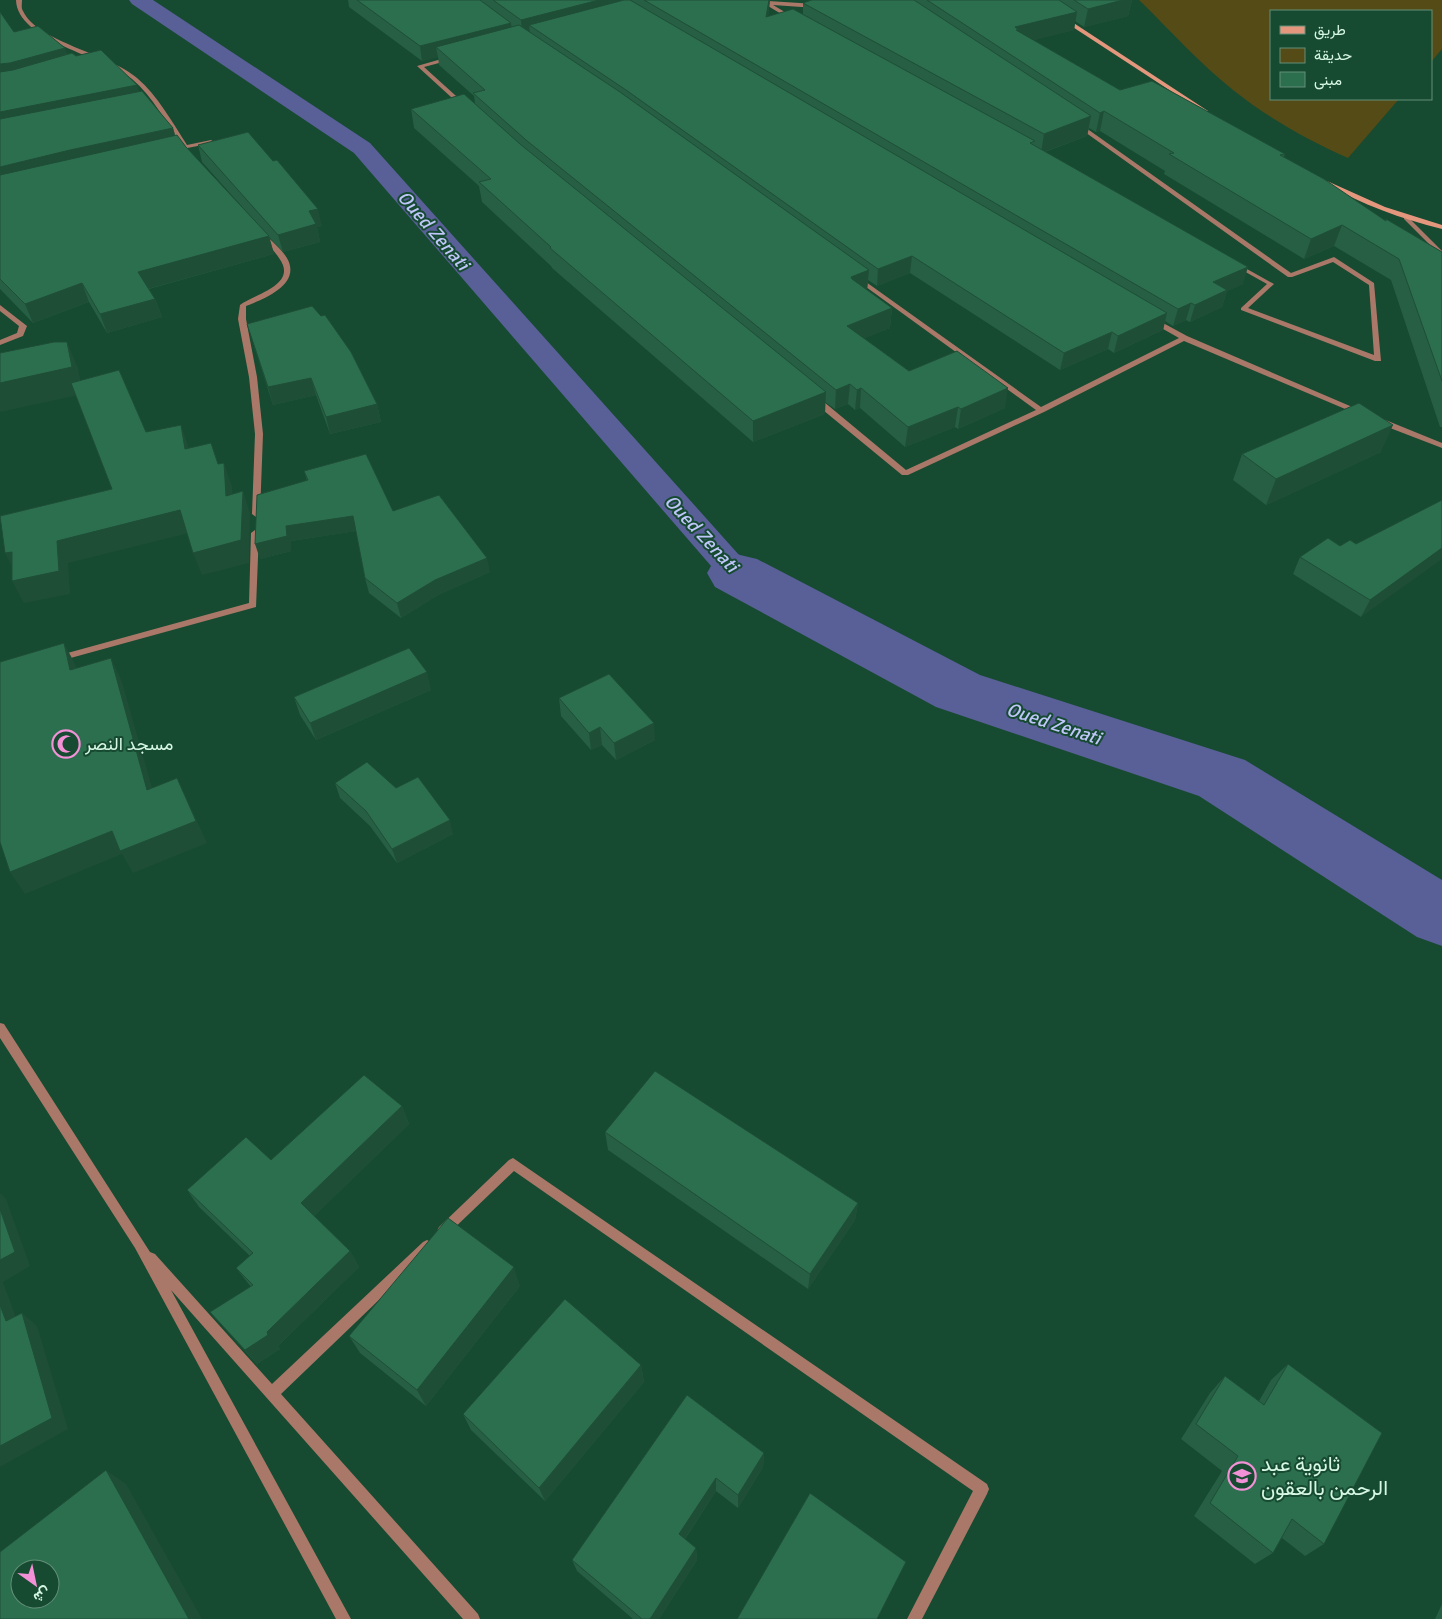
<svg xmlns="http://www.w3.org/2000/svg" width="1442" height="1619" viewBox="0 0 1442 1619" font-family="Signika,Vazirmatn,sans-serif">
  <rect width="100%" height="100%" fill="#164a31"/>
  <path fill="#544b17" d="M1139,0H1442V49L1431,62V11H1271V99H1399L1348,158C1307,140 1268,118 1233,90C1199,63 1170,30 1139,0Z"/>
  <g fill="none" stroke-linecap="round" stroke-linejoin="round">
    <polygon fill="#595f97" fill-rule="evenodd" points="129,0 153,0 370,143 748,565 753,573 748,581 736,584 724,581 354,153 132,4"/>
    <polygon fill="#595f97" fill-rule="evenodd" points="736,554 757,559 980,675 1245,760 1442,880 1442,946 1417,937 1199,796 936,707 715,587 707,573 715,559"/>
    <g fill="#aa7868" fill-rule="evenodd">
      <path d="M16,0H22C22,4 21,8 23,11C37,42 110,54 137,78C158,96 172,122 187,145L211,140L214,142L213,143L177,150V148L181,147C167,123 153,97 132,79C104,56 17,41 16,0Z"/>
      <polygon points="768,1 816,4 819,6 816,8 773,5 795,18 795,20 793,21 763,3"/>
      <polygon points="452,56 454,57 454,59 424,67 466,105 466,107 462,107 417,66"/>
      <polygon points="1075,123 1079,123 1291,273 1334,257 1374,283 1381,361 1375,361 1241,310 1241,308 1267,284 1233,265 1238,264 1274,284 1248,308 1374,355 1369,285 1333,262 1292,277 1288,277 1075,125"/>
      <polygon points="1404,217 1408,217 1442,251 1442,257 1404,219"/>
      <path d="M261,234H265C272,242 283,250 288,260C300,285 264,299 246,306V319L257,377L263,434L260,514L256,517L252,514L255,434L249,377L238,319L240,305C254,294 299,285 279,258C274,250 267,244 261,236Z"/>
      <polygon points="855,277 859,277 1041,407 1179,338 1149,321 1149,317 1152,317 1187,336 1364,412 1360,414 1357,414 1184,341 1044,412 908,475 902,475 812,401 812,397 818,397 906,470 1036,410 855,279"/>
      <polygon points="0,305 27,326 23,336 0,345 0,340 17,333 19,326 0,311"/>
      <polygon points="1377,419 1383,419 1442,443 1442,448 1377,423"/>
      <polygon points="255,530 259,533 256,607 56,662 53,661 51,659 53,657 249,603 251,533"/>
      <polygon points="0,1023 4,1024 150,1252 155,1254 272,1384 423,1242 427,1240 431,1242 433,1246 431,1250 281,1394 478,1614 480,1619 463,1619 171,1290 351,1619 336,1619 135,1248 0,1038"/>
      <polygon points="513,1158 987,1484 989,1489 987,1494 922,1619 907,1619 973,1491 514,1171 447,1235 443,1237 439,1235 437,1231 439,1227 509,1160"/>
    </g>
    <g fill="#e5977d" fill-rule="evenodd">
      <polygon points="1062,18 1066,18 1208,111 1203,112 1062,20"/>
      <path d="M1327,181L1385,207L1442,225V229C1401,219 1362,204 1325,184L1324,183Z"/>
    </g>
  </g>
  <g fill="#265f43">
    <polygon points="348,0 771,0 770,0 768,16 803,14 803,3 812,0 1132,0 1128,16 1084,27 1075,21 1074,30 1033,40 1120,90 1285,154 1284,157 1385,221 1386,219 1442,252 1442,427 1440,427 1391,280 1334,246 1304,259 1164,174 1165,171 1100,131 1096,132 1089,128 1087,136 1045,152 1243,284 1227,291 1222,307 1190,322 1186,320 1173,326 1165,321 1163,330 1114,353 1108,349 1060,370 910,273 877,286 868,280 867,290 892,308 890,328 864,338 909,371 1005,408 958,429 955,427 905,447 860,408 855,410 848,404 835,409 825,402 825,414 753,442 552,268 551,266 482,202 479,186 414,128 411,109 475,104 474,96 439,65 438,57 422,61 349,7"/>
    <polygon points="0,12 14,32 68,54 76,56 139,92 173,128 175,135 263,230 202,162 198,145 322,226 317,227 320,242 283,252 269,237 274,254 149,289 155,299 162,317 107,333 89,302 33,323 0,289"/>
    <polygon points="247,324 377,404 381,422 330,434 316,395 273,405"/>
    <polygon points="1381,452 1266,505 1233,480 1242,454"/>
    <polygon points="304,471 393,511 490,572 438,595 401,618 369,593 365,578 356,531 291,541 291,551 260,559 307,481"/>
    <polygon points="1442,500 1361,617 1293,574 1300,557 1340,546 1356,544"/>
    <polygon points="431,690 316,740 300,715 294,697"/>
    <polygon points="559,698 655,740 616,760 602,745 591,750 561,716"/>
    <polygon points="335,783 453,834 397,863 370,826 340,798"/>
    <polygon points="402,1106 409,1124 314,1216 350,1251 359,1267 278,1346 280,1349 257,1364 210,1312 251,1287 236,1268 250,1256 199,1207 187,1190 271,1160"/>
    <polygon points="605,1132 858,1203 855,1220 808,1289 608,1150"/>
    <polygon points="520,1286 426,1406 360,1353 349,1336"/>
    <polygon points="1288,1364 1324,1544 1305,1556 1282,1538 1273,1553 1255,1564 1194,1516 1222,1471 1181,1439 1210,1393 1225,1376 1259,1401 1271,1380"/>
    <polygon points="641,1365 644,1382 545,1501 471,1430 463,1414"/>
    <polygon points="687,1395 764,1453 763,1467 738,1508 716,1491 685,1539 696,1548 697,1560 659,1619 633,1619 577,1571 572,1560"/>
    <polygon points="1442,1604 1442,1619 1435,1619"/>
  </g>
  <g fill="#1f4e37">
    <polygon points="599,0 621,0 621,9 529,25 530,33 522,35 521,20"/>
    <polygon points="769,0 770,0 769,9 766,32 766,17"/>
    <polygon points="1123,0 1132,0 1128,16 1084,27 1088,9"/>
    <polygon points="1077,12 1074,30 1017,45 1015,27"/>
    <polygon points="511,23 513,38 436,47 438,57 422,61 420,46"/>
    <polygon points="65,48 71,64 0,82 0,64"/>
    <polygon points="137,85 142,102 0,131 0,112"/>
    <polygon points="1104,111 1100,131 1096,132 1100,113"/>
    <polygon points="1091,116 1087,136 1041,153 1044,134"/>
    <polygon points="173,128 178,146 0,187 0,167 70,150"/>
    <polygon points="318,209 322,226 317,227 320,242 283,252 278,235 309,211"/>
    <polygon points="1342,225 1334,246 1304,259 1311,239"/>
    <polygon points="269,236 274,254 144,290 138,272"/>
    <polygon points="912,256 910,273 877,286 878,269"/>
    <polygon points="1248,267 1243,284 1227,291 1222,307 1190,322 1195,305 1213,282"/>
    <polygon points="869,270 867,290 850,297 851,277"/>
    <polygon points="82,283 89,302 33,323 25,304"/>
    <polygon points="155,299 162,317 107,333 100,314"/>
    <polygon points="1191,303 1186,320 1173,326 1178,309"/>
    <polygon points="892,308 890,328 846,346 847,326"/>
    <polygon points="1167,313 1163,330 1114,353 1118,336"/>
    <polygon points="1112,332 1108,349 1060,370 1064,353"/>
    <polygon points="67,342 78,368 83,394 0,412 0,383"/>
    <polygon points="311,378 316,395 273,405 268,387"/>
    <polygon points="850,384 848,404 835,409 836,390"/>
    <polygon points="861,388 860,408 855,410 857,390"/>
    <polygon points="1008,388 1005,408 958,429 961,409"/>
    <polygon points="826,392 825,414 753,442 753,421"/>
    <polygon points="377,404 381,422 330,434 326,417"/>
    <polygon points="958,407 955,427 905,447 908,427"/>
    <polygon points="181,425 189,448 193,472 185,449"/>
    <polygon points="1393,425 1381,452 1266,505 1276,479"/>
    <polygon points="224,463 232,486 234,518 226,496"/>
    <polygon points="243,491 250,513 249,563 202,575 193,553"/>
    <polygon points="180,510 189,533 68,563 70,594 24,603 12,581 57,541"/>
    <polygon points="353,516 357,531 291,541 291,551 260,559 255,544 286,526"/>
    <polygon points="1442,548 1442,559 1361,617 1370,600"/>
    <polygon points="12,552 17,576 5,553"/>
    <polygon points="487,558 490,572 438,595 401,618 397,603 435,580"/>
    <polygon points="64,643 76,666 82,693 70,670"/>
    <polygon points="111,658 122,682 159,812 147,790"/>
    <polygon points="427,672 431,690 316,740 310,723"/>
    <polygon points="654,723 655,740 616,760 614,743"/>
    <polygon points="600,727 602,745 591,750 589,733"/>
    <polygon points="177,778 207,843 133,873 122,854 25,894 10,872 112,831"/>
    <polygon points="450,820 453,834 397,863 392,849"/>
    <polygon points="402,1106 409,1124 310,1220 301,1203"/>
    <polygon points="0,1193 6,1199 30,1266 3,1282 22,1334 6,1321 0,1305"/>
    <polygon points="858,1203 855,1220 808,1289 810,1274"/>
    <polygon points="350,1251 359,1267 278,1346 280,1349 257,1364 245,1350 267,1332"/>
    <polygon points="514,1267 520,1286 426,1406 417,1390"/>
    <polygon points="22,1313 37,1326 68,1429 0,1467 0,1446"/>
    <polygon points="641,1365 644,1382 545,1501 539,1488"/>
    <polygon points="764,1453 763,1467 738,1508 738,1495"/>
    <polygon points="106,1470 126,1484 202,1619 189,1619"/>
    <polygon points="716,1478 716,1491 680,1546 679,1534"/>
    <polygon points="696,1548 697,1560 659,1619 650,1619"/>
  </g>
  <g fill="#2c6f4e" stroke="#1f4e37" fill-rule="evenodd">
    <polygon points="357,0 480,0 511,23 420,46"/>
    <polygon points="493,0 599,0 521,20"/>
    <polygon points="624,0 630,0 1167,313 1118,336 1112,332 1064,353 912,256 878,269 626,90 529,25"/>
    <polygon points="644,0 769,0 766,17 793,9 1035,141 1030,143 1248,267 1213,282 1227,290 1195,305 1191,303 1178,309"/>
    <polygon points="812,0 914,0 1091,116 1044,134 803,3"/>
    <polygon points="927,0 1059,0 1077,12 1015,27 1019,30 1016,30 1120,90 1152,81 1285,154 1280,155 1324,179 1386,221 1386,219 1442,252 1442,381 1399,259 1342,225 1311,239 1169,154 1174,153 1104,111 1100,113"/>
    <polygon points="1074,0 1123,0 1088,9"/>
    <polygon points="0,12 14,32 38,26 65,48 10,63 0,64"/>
    <polygon points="519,25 620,92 869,270 851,277 852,279 892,308 847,326 909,371 957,351 1008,388 961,409 958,407 908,427 861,388 857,390 850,384 836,390 526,140 473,93 485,90 436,47"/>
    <polygon points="101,50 137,85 0,112 0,72 13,70 72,53 76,56"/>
    <polygon points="142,91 173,128 70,150 0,167 0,119"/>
    <polygon points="464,94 520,144 826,392 753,421 550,248 551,247 479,182 491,179 411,109"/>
    <polygon points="248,132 273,161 277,160 318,209 309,211 316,224 278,235 198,145"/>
    <polygon points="177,135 186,147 269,236 138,272 155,299 100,314 82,283 25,304 0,279 0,175"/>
    <polygon points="312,306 321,316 325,315 351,352 377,404 326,417 311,378 268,387 247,324"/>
    <polygon points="54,342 67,342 72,367 0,383 0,353"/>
    <polygon points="119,370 146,432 181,425 185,449 211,443 218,464 224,463 226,496 243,491 241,540 193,553 180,510 57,541 59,571 12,581 12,552 5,553 0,516 112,489 71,383"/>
    <polygon points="1359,403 1393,425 1276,479 1242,454"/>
    <polygon points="366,454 393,511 439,495 487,558 435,580 397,603 365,578 353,516 286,526 287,536 255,544 257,495 308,480 304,471"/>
    <polygon points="1442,500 1442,548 1370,600 1300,557 1328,538 1340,546 1350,540 1356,544"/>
    <polygon points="64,643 70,670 111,658 147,790 177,778 196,821 120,851 112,831 10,872 0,842 0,662"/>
    <polygon points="409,648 427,672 310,723 294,697"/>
    <polygon points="609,674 654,723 614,743 600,727 589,733 559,698"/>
    <polygon points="367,762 396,788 418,777 450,820 392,849 366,811 335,783"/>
    <polygon points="655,1071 858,1203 810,1274 605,1132"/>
    <polygon points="364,1075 402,1106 301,1203 350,1251 267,1332 268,1335 245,1350 210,1312 253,1285 236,1268 253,1253 187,1190 246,1137 271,1160"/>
    <polygon points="0,1209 15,1252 0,1260"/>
    <polygon points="448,1218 514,1267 417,1390 349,1336"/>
    <polygon points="565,1299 641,1365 539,1488 463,1414"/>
    <polygon points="0,1305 6,1321 22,1313 52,1418 0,1446"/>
    <polygon points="1288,1364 1382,1433 1324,1544 1292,1519 1273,1553 1210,1503 1238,1456 1196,1424 1225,1376 1264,1405"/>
    <polygon points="687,1395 764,1453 738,1495 716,1478 679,1534 696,1548 650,1619 642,1619 572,1560"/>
    <path d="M106,1470L189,1619H0V1552ZM20,1569H50V1599H20Z"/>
    <polygon points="810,1493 906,1562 877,1619 737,1619"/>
  </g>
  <defs>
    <g id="mosque-ring" transform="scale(1.4375)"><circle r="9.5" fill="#164a31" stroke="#f391d6" stroke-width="1.5"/><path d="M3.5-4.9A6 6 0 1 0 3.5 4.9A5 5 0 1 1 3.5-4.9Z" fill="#f391d6"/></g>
    <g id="school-ring" transform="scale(1.4375)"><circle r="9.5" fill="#164a31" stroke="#f391d6" stroke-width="1.5"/><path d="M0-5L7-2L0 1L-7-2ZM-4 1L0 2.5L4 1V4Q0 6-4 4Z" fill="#f391d6"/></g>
  </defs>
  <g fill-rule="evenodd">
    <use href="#mosque-ring" x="66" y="744"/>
    <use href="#school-ring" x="1242" y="1476"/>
  </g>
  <g text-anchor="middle" stroke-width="4" stroke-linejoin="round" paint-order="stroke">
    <g font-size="18" fill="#d6f7e3" stroke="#164a31" text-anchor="start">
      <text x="85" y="750">مسجد النصر</text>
    </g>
    <g font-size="19" font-style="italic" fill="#bfc6f9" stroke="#164a31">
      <text transform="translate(434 230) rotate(49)" y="7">Oued Zenati</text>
      <text transform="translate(702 533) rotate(47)" y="7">Oued Zenati</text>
      <text transform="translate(1054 723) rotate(18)" y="7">Oued Zenati</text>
    </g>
    <g font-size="21" fill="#d6f7e3" stroke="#164a31" text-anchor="start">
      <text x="1261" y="1471">ثانوية عبد<tspan x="1261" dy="24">الرحمن بالعقون</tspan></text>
    </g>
  </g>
  <rect x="1270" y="10" width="162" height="90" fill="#164a31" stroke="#638f78"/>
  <rect x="1280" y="26" width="25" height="8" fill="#e5977d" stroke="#638f78"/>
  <text x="1314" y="35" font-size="15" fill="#d6f7e3">طريق</text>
  <rect x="1280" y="48" width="25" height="15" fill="#544b17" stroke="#638f78"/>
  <text x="1314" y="60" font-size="15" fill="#d6f7e3">حديقة</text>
  <rect x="1280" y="72" width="25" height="15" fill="#2c6f4e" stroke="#638f78"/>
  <text x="1314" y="85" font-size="15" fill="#d6f7e3">مبنى</text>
  <g transform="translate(35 1584) rotate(147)"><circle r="24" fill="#164a31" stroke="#638f78"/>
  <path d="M0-4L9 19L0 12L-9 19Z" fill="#f391d6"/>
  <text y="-8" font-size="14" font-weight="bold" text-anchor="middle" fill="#d6f7e3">ش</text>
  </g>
</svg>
